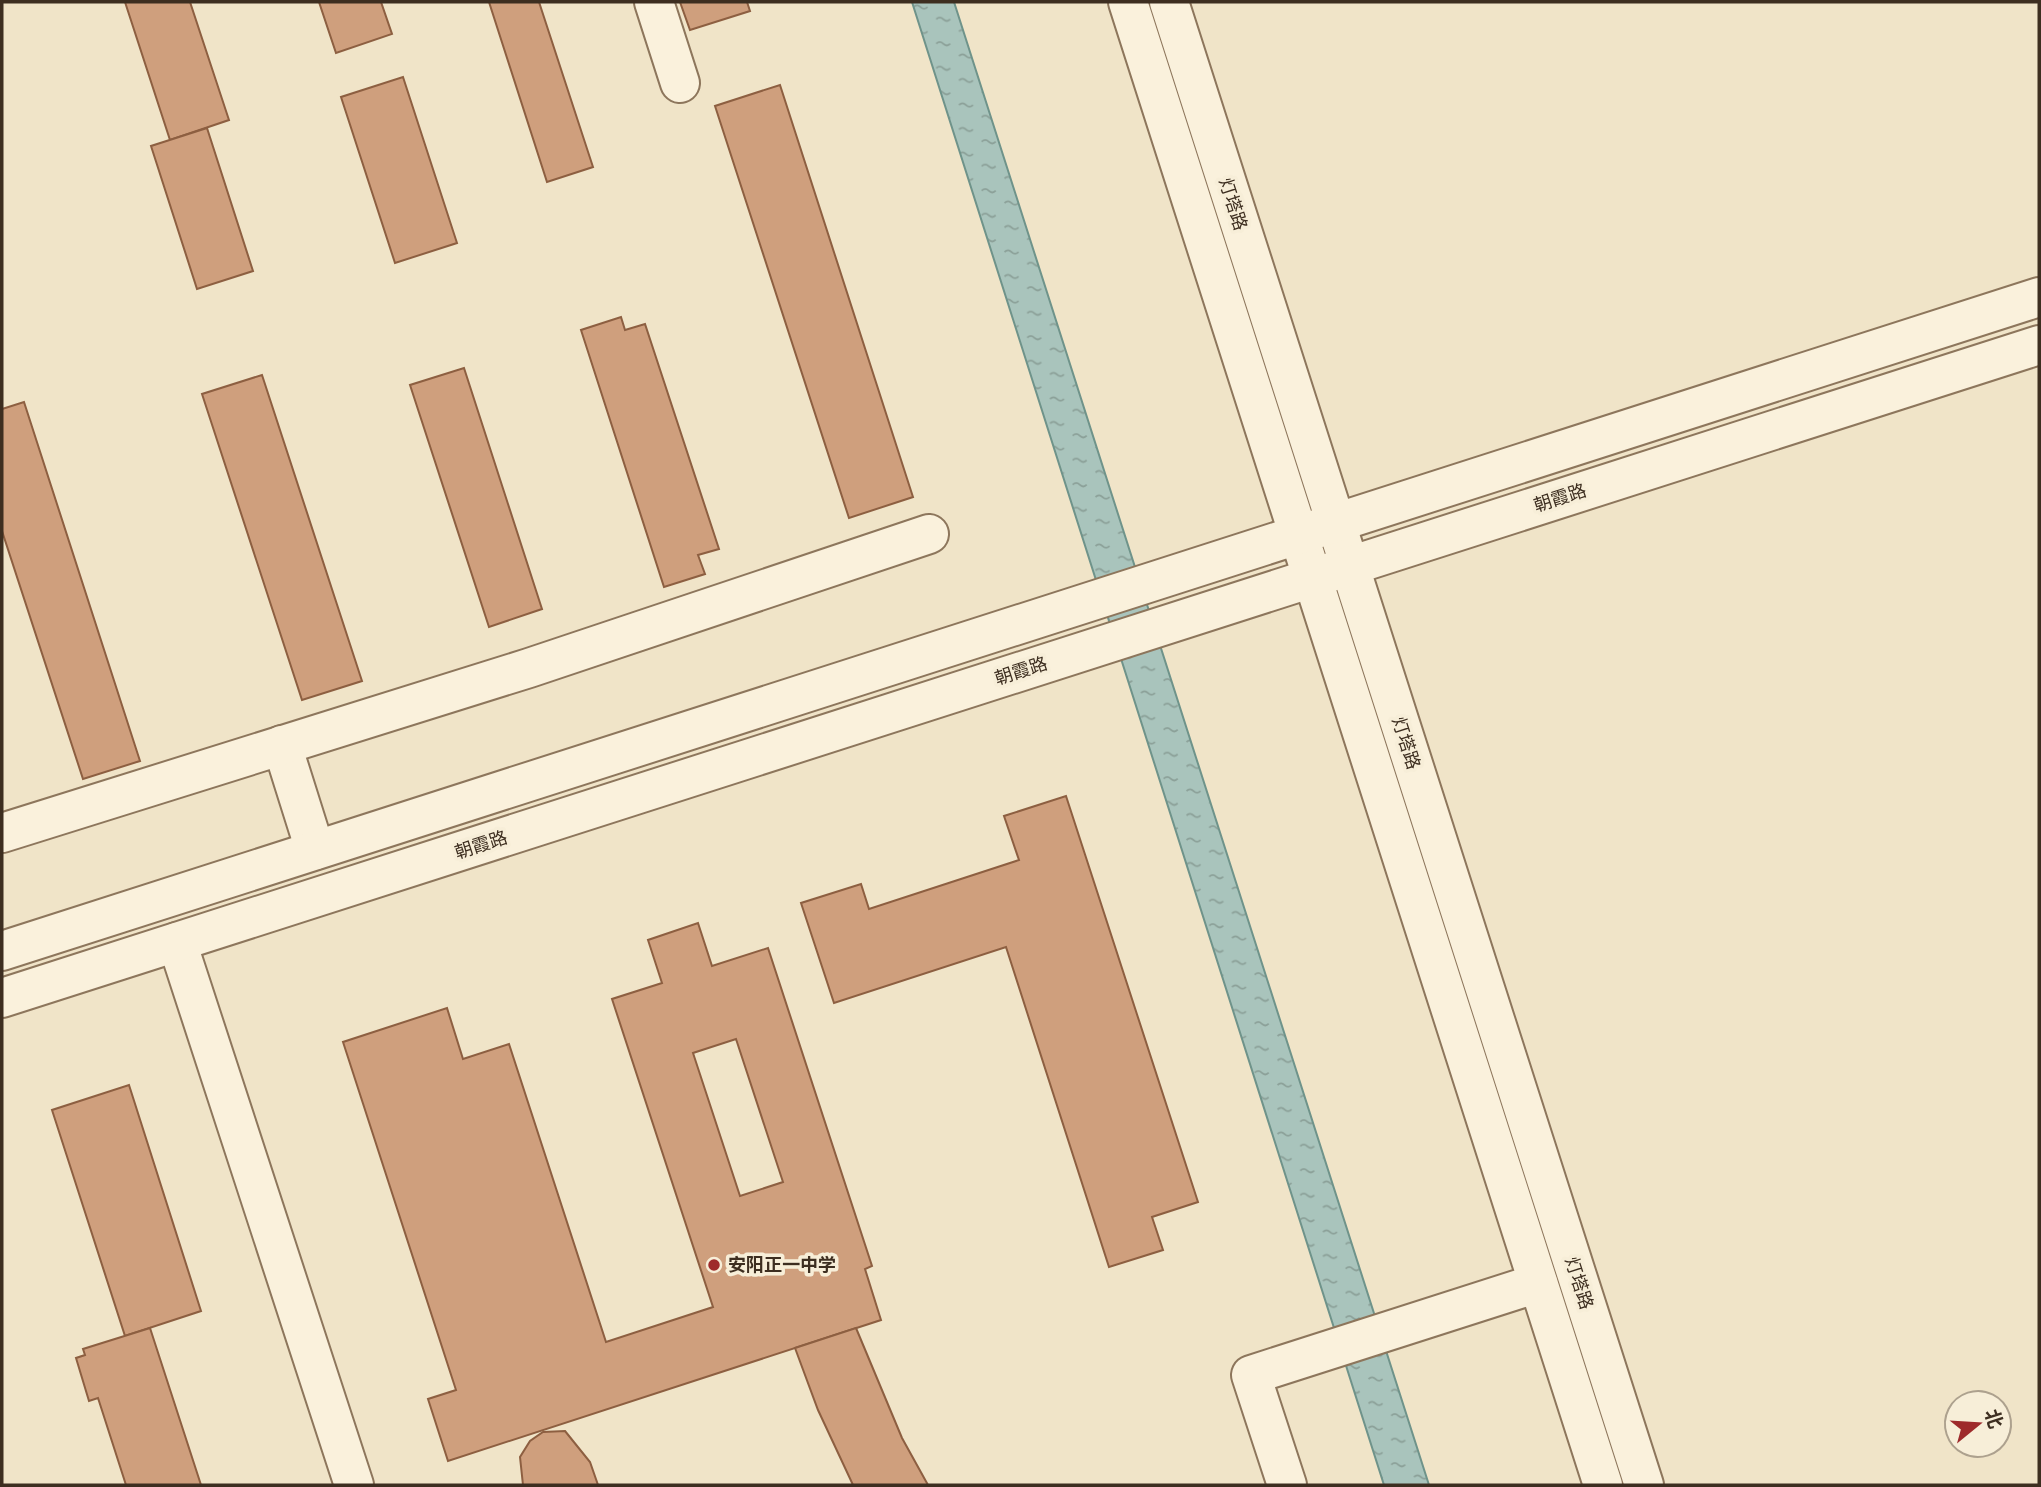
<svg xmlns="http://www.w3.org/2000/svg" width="2041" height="1487" viewBox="0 0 2041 1487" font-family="'Noto Serif','Noto Sans SC',serif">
  <defs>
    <pattern id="water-ripples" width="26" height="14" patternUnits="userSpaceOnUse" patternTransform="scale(1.75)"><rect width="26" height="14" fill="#a9c4bc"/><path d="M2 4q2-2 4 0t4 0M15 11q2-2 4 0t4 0" fill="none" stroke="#8ba098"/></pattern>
  </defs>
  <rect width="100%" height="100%" fill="#f0e4c8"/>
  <polygon fill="url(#water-ripples)" stroke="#6f938a" stroke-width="2" points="912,2 954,2 1429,1485 1384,1485"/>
  <g fill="#cf9f7d" stroke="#8d5f41" stroke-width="2" fill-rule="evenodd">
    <polygon points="125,2 190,2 229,120 170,140"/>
    <polygon points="319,2 381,2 392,34 336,53"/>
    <polygon points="489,2 539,2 593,167 547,182"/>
    <polygon points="680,2 747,2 750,11 690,30"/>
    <polygon points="403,77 457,243 395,263 341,97"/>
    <polygon points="780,85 913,497 849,518 715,106"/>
    <polygon points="207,128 253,271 197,289 151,146"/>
    <polygon points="621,317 625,330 645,324 719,549 698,555 705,574 664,587 581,330"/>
    <polygon points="464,368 542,609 489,627 410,385"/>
    <polygon points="262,375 362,681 302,700 202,394"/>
    <polygon points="24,402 140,761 83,779 2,531 2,409"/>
    <polygon points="1066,796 1198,1202 1152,1217 1163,1250 1109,1267 1006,947 834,1003 801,903 861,884 869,909 1019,860 1004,816"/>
    <path d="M698,923L712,966L768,948L872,1266L865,1269L881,1320L448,1461L428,1399L456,1390L343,1042L447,1008L463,1059L509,1044L606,1342L713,1307L612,999L662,983L648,940ZM736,1039L783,1182L740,1196L693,1053Z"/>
    <polygon points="129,1085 201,1311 125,1336 52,1110"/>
    <polygon points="150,1328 201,1485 126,1485 98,1398 89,1401 76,1358 85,1355 83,1349"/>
    <polygon points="856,1328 902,1438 928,1485 853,1485 818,1410 795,1348"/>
    <polygon points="565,1431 590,1462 598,1485 523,1485 520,1457 530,1441 543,1432"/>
  </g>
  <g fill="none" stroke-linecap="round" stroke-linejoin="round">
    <g stroke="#8d765c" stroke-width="42">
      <g id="minor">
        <polyline points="654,2 680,83"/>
        <polyline points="1128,2 1603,1485"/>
        <polyline points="1169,2 1644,1485"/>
        <polyline points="282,745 315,850"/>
        <polyline points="2,833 529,668 929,534"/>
        <polyline points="177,942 354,1485"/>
        <polyline points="2,951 2039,297"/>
        <polyline points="2,998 2039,345"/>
        <polyline points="1287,1485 1251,1375 1538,1283"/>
      </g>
    </g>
    <use href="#minor" stroke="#faf1dc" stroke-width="38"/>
  </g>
  <circle fill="#9e2a2b" stroke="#f7eed8" stroke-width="2.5" cx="714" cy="1265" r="7"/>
  <g text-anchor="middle" stroke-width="7" stroke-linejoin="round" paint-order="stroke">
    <g font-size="18" fill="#3d2e20" stroke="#f7eed8">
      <text transform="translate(1233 204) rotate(72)" y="6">灯塔路</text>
      <text transform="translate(1560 498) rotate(-18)" y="6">朝霞路</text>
      <text transform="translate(1021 671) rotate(-18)" y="6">朝霞路</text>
      <text transform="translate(1406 743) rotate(72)" y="6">灯塔路</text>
      <text transform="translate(481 845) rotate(-18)" y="6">朝霞路</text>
      <text transform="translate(1579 1283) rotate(72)" y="6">灯塔路</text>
    </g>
    <g font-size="18" font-weight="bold" fill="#3d2e20" stroke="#f7eed8" text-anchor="start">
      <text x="728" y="1271">安阳正一中学</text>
    </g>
  </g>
  <rect width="2041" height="1487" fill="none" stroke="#3d2e20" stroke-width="7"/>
  <g transform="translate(1978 1424) rotate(72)"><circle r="33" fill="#f7eed8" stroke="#ada18e" stroke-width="2"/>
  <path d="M0-5L12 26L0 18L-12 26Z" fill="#9e2a2b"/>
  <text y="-10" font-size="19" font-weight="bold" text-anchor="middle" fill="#3d2e20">北</text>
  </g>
</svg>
